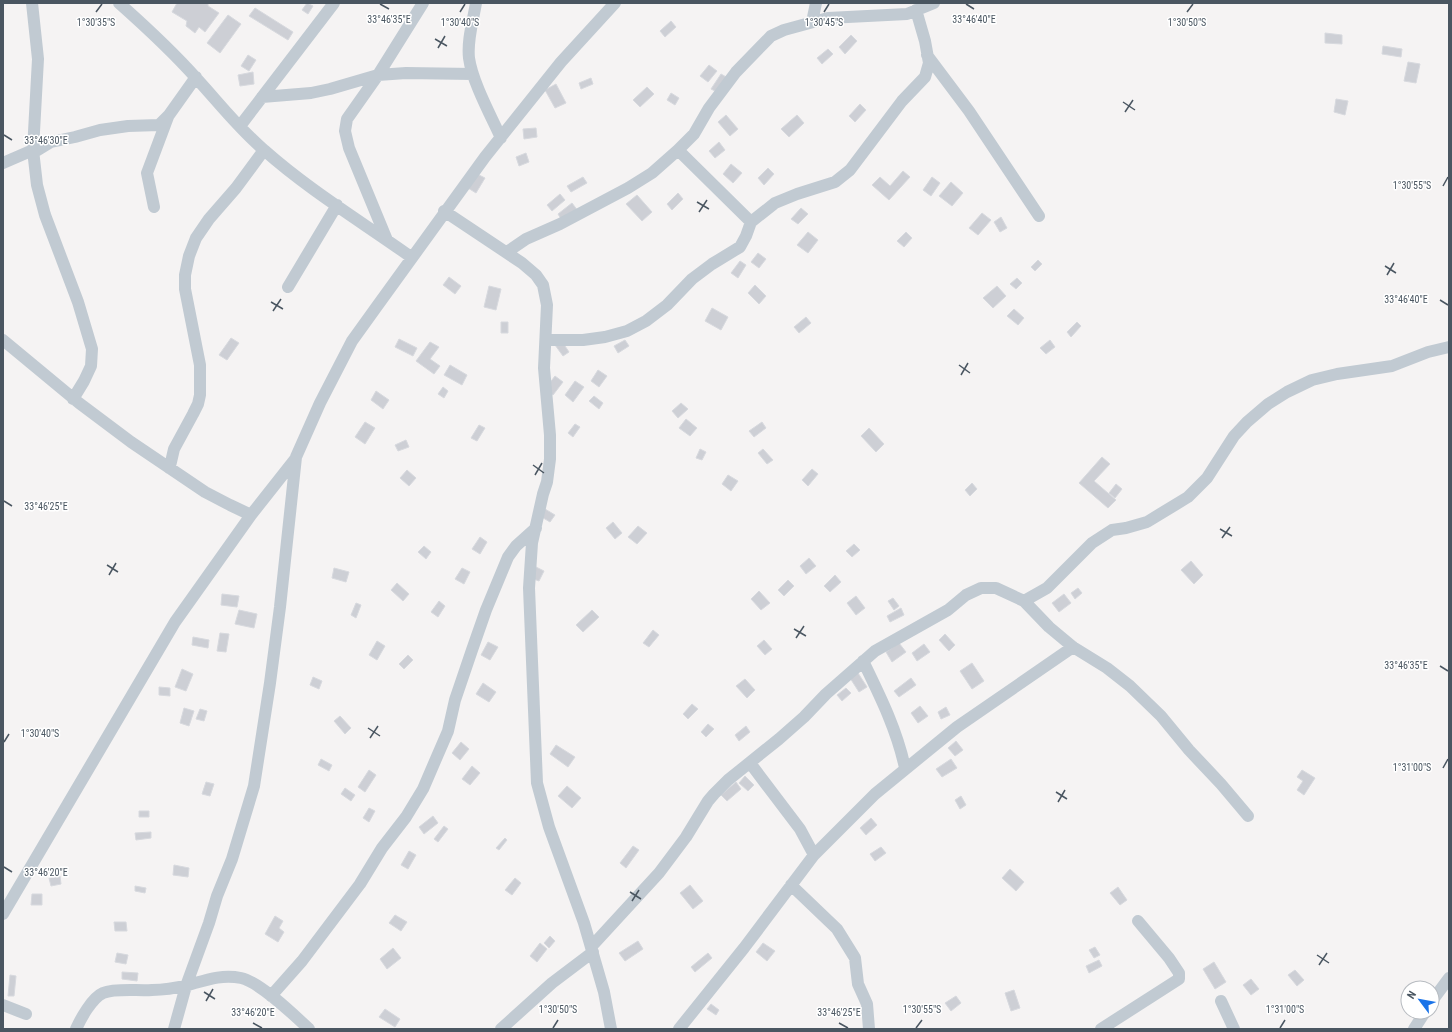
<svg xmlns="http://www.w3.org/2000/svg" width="1452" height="1032" font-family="'Roboto Condensed',sans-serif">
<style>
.building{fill:#cdcfd5;stroke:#d7d9de}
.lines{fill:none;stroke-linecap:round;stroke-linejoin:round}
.minor{stroke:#c1cad2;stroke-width:12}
.ticks{fill:none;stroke:#4a5661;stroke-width:1.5}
.ticks-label{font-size:10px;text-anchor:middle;fill:#4a5661;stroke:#fff;stroke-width:3;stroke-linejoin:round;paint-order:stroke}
</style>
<rect width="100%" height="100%" fill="#f5f3f3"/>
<path class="building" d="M177 3H208V6L219 13 205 32 199 27 195 33 186 26 187 21 172 12Z
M307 3 313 6 308 14 302 10Z
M255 8 293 32 288 40 249 16Z
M228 15 241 24 220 53 207 43Z
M671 21 676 27 665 37 660 31Z
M1325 33 1342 35V44L1325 43Z
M851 35 857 41 845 54 839 47Z
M1383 46 1402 49 1401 57 1382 54Z
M828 49 833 54 822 64 817 58Z
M248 55 256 60 249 71 241 66Z
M1408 62 1420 64 1416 83 1404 81Z
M709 65 717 71 708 82 700 76Z
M253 72 254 84 240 86 238 75Z
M721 74 728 78 719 93 711 89Z
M591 78 593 84 581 89 579 83Z
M556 84 566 103 555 108 545 90Z
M647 87 654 94 640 107 633 100Z
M671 93 679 98 675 105 667 100Z
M1336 99 1348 101 1345 115 1334 112Z
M860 104 866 110 855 122 849 116Z
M726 115 738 129 730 136 718 122Z
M797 115 804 123 789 137 781 129Z
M536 128 537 137 524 139 523 129Z
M719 142 725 150 715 158 709 151Z
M526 153 529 162 519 166 516 157Z
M731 164 742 173 733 183 723 174Z
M768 168 774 174 764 185 758 178Z
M903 171 910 177 889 200 872 185 880 177 890 186Z
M477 174 485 178 476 193 468 188Z
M583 177 587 183 571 192 567 186Z
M932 177 940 183 931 196 923 190Z
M951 182 963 193 952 206 939 196Z
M678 193 683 199 672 210 667 204Z
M560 194 565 200 552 211 547 205Z
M637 195 652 212 642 221 626 204Z
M572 203 578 211 563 222 558 214Z
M801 208 808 214 798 224 791 219Z
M982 213 991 220 978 235 969 228Z
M1001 217 1007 228 1000 232 994 222Z
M808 232 818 240 808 253 797 245Z
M906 232 912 238 904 247 897 241Z
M758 253 766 259 759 268 751 262Z
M1038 260 1042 264 1035 271 1031 267Z
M740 261 746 265 738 278 731 273Z
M449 277 461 286 455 294 443 285Z
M1017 278 1022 283 1016 289 1010 284Z
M755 285 766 296 759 304 748 293Z
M489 286 501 289 496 310 484 307Z
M997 286 1006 296 993 308 983 298Z
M712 308 728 317 721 330 705 321Z
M1014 309 1024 318 1018 325 1007 316Z
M806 317 811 323 799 333 794 327Z
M501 322H508V333H501Z
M1077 322 1081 326 1071 337 1067 332Z
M231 338 239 343 227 360 219 355Z
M399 339 417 348 413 356 395 347Z
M561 340 569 352 563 356 555 345Z
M625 340 629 346 618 353 614 346Z
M1050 340 1055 347 1046 354 1040 348Z
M430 342 439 347 430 359 440 366 434 374 416 361Z
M450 365 467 375 462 385 444 375Z
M598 370 607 376 599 387 591 381Z
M555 376 563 382 553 395 545 389Z
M575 381 584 387 573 402 565 395Z
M443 387 448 391 444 398 438 394Z
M376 391 389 400 383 409 371 400Z
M594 396 603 403 599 409 589 401Z
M681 403 688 409 678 418 672 411Z
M686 419 697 428 690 436 679 428Z
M365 422 375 428 365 444 355 437Z
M762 422 766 428 754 437 749 431Z
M575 424 580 427 573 437 568 433Z
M479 425 485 428 477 441 471 438Z
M869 428 884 444 876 452 861 436Z
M406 440 409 447 398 451 395 445Z
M700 449 706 452 702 460 696 458Z
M763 449 773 460 767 464 758 453Z
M1102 457 1110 464 1094 481 1116 500 1108 508 1079 483Z
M812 469 818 474 808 486 802 480Z
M407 470 416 478 409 486 400 478Z
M728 475 738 481 731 491 722 484Z
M972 483 977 489 970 496 965 490Z
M1116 484 1122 489 1115 498 1109 493Z
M545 509 555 515 550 522 540 516Z
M613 522 622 533 615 539 606 528Z
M638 526 647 533 637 544 628 537Z
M480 537 487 542 480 554 472 549Z
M854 544 860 550 852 557 846 551Z
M424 546 431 552 426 559 418 552Z
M809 558 816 566 806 574 800 566Z
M1191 561 1203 575 1194 584 1181 570Z
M536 567 544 571 539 581 531 578Z
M334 568 349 572 346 582 332 578Z
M462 568 470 572 464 584 455 579Z
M835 575 841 582 830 592 824 586Z
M788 580 794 586 784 596 778 590Z
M397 583 409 594 403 601 391 590Z
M1078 588 1082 593 1075 599 1071 593Z
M759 591 770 603 761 610 751 599Z
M222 594 239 596 237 607 221 605Z
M1064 594 1071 603 1059 612 1052 603Z
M856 596 865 608 856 615 847 603Z
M893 598 899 606 894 610 888 601Z
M439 601 445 606 438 617 431 612Z
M356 603 361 605 356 618 351 615Z
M901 608 904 615 890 622 887 616Z
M239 610 257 614 254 628 235 624Z
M592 610 599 617 583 632 576 625Z
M653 630 659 635 649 647 643 643Z
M220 633 229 634 226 652 217 651Z
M945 634 955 645 949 651 939 640Z
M193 637 209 640 208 648 192 645Z
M764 640 772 649 765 655 757 646Z
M377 641 385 646 377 660 369 655Z
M488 642 498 647 490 660 481 655Z
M899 643 906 652 892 662 886 652Z
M924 644 930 652 917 661 912 653Z
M408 655 413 660 404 669 399 664Z
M972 663 984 681 972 689 960 671Z
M182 669 193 674 186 691 175 687Z
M858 673 867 687 859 692 850 678Z
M313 677 322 681 319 689 310 685Z
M911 678 916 685 899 697 894 691Z
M745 679 755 690 747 698 736 686Z
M483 683 496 692 489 702 476 694Z
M159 687 170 688V696L159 695Z
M846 688 851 693 842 701 837 695Z
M692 704 698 709 688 719 683 714Z
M920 706 928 716 918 723 911 713Z
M946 707 950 715 941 719 938 712Z
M184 708 194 711 189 726 180 723Z
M200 709 207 711 204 721 196 719Z
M340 716 351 728 345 734 334 721Z
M708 724 714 729 706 737 701 732Z
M746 726 750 732 739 741 735 735Z
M956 741 963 750 955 756 948 748Z
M461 742 469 749 460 760 452 753Z
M556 745 575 757 568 767 550 754Z
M321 759 332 765 329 771 318 765Z
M951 759 957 768 942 777 936 769Z
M472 766 480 773 470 785 462 779Z
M369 770 376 775 365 792 358 787Z
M1302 770 1315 778 1304 795 1297 790 1303 781 1297 777Z
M745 776 754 785 748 791 739 783Z
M206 782 214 784 210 796 202 794Z
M736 782 741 789 727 801 721 795Z
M567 786 581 798 572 808 558 796Z
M345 788 355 795 351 801 341 794Z
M961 796 966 805 960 809 955 800Z
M369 808 375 811 369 822 363 818Z
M139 811H149V817H139Z
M433 816 438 823 424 834 419 827Z
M871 818 877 825 866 835 860 828Z
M444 826 448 829 438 842 434 839Z
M151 832V838L136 840 135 833Z
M505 838 507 840 499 850 496 848Z
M633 846 639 850 626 868 620 863Z
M881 847 886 853 875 861 870 854Z
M409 851 416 855 408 869 401 865Z
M174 865 189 868 188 877 173 875Z
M1010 869 1024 882 1016 891 1002 878Z
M60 876 61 884 51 886 49 878Z
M515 878 521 883 512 895 505 890Z
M690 885 703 901 693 909 680 893Z
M135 886 146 888 145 893 135 891Z
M1118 887 1127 900 1120 905 1110 893Z
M32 894H42V905H31Z
M395 915 407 922 401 931 389 923Z
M275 916 283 921 279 928 284 932 278 942 265 934Z
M114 922H126L127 931H115Z
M550 936 555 941 549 948 544 943Z
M638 941 643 949 625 961 619 953Z
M540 943 547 949 537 962 530 956Z
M763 943 775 951 767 961 756 952Z
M1095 947 1100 955 1094 958 1089 950Z
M393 948 401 958 387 969 380 959Z
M117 953 128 955 126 964 115 962Z
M708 953 712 958 695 972 691 967Z
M1099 960 1102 966 1089 973 1086 966Z
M1214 962 1226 982 1215 989 1203 969Z
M1295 970 1304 980 1297 986 1288 975Z
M122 972 138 973 137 981 122 979Z
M10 975 16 976 14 996H8Z
M1251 979 1259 989 1251 995 1243 985Z
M1014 990 1020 1008 1011 1011 1005 993Z
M956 996 961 1003 951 1011 945 1003Z
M711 1004 719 1010 716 1015 707 1009Z
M385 1009 400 1019 395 1027 379 1017Z"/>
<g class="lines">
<path class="minor" d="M32 3 38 59 33 150 37 185 45 215 78 302 92 349 91 366 84 381 73 399
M119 3C146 27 173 52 197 79 219 103 239 129 264 150 309 190 362 222 411 257
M476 3C473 21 467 40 469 58 472 81 491 116 501 138
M812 22 816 3
M927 55 969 111 1039 216
M262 97 311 93 330 89 378 75 406 73 473 74
M240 126 334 3
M678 150 751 222
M33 153 51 142 75 137 100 130 128 126 159 125 169 115 196 77
M3 163 33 150
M154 207 147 173 168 117
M444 211 522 263 536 275 543 285 547 305 544 368 550 435V459L547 482 543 494 532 543 529 588 537 783 549 827 584 923 604 992 611 1029
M387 240 349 148 345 131 347 119 378 75 423 3
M507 252 526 239 560 224 628 188 652 173 678 150 694 134 709 108 736 72 771 36 784 30 828 18 907 14 934 3
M288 287 337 205
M3 340 79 403 131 442 205 492 230 505 251 515
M546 340H583L605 337 627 331 646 321 667 305 692 279 712 264 740 247 746 236 751 222 775 203 797 194 835 182 850 170 902 101 925 77 929 63 925 41 916 10
M169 468 171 462 174 449 193 414 198 404 200 395V365L185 289V275L189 256 196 238 209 219 236 188 264 150
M1024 601 1047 588 1092 543 1112 530 1126 528 1147 522 1188 497 1207 478 1234 436 1247 422 1268 404 1287 392 1312 380 1337 374 1392 366 1428 352 1449 347
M863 661C880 696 897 730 905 768
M750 763 800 829 814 855
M791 885 837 929 855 958 858 984 867 1004 869 1029
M3 914 175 622 251 515 296 458
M591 947 659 873 686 837 708 801 714 794 728 780 779 739 804 717 826 694 875 651 948 610 966 595 981 588H996L1024 601 1049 627 1073 647 1107 668 1130 686 1161 716 1189 750 1221 784 1248 816
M271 996 302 961 360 884 382 848 406 817 423 789 448 731 455 700 472 650 486 610 508 557 516 546 536 528
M1221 1001 1234 1029
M1432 1001 1449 978
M3 1005 26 1014
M76 1029C81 1018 92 998 103 993 115 988 138 991 152 990 163 990 176 988 188 985 206 980 222 974 241 978 260 982 294 1015 309 1029
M174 1029 186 986 209 923 217 896 232 859 254 786 270 683 280 607 296 457 320 403 352 341 375 309 485 157 561 62 615 3
M501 1029 552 983 593 952
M679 1029 744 948 814 855 875 794 957 727 1073 647
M1101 1029 1179 979V973L1169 958 1138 921
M1414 1029 1425 1012"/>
</g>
<path class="ticks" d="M380 4 389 9M966 4 974 9M96 12 102 4M460 12 465 4M824 12 829 4M1187 12 1193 4M435 39 447 46M438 48 445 36M1123 102 1135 110M1125 112 1133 100M4 135 12 140M1443 186 1448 177M697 202 709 209M699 212 707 200M1385 266 1396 273M1387 275 1394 263M1440 300 1448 305M271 302 283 309M273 311 281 299M959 365 970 373M961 375 968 363M533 465 544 473M535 475 542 463M4 501 12 506M1220 529 1232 536M1222 538 1230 527M107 565 118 572M109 575 116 563M794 629 806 636M796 638 804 626M1440 666 1448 671M368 728 380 736M370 738 378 726M4 742 9 734M1443 768 1448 759M1056 792 1067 799M1058 802 1065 790M4 867 12 872M630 892 641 899M632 901 639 890M1317 955 1329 963M1319 965 1327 953M204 992 215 999M206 1001 213 989M253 1023 262 1028M839 1023 848 1028M553 1028 558 1020M916 1028 922 1020M1280 1028 1285 1020"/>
<g class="ticks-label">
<text x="389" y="23">33°46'35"E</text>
<text x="974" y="23">33°46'40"E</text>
<text x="96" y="26">1°30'35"S</text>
<text x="460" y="26">1°30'40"S</text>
<text x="824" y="26">1°30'45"S</text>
<text x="1187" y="26">1°30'50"S</text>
<text x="46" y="144">33°46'30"E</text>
<text x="1412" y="189">1°30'55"S</text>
<text x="1406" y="303">33°46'40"E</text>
<text x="46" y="510">33°46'25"E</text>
<text x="1406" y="669">33°46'35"E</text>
<text x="40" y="737">1°30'40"S</text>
<text x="1412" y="771">1°31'00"S</text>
<text x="46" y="876">33°46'20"E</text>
<text x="558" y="1013">1°30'50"S</text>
<text x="922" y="1013">1°30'55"S</text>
<text x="1285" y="1013">1°31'00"S</text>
<text x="253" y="1016">33°46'20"E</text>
<text x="839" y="1016">33°46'25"E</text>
</g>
<rect width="1452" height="1032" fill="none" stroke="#4a5661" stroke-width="8"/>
<g transform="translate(1420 1000) rotate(302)"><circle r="19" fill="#ffffff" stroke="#b7bbc0"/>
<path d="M0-3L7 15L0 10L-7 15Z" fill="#1a73e8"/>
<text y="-6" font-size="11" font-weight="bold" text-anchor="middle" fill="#4a5661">N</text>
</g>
</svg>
